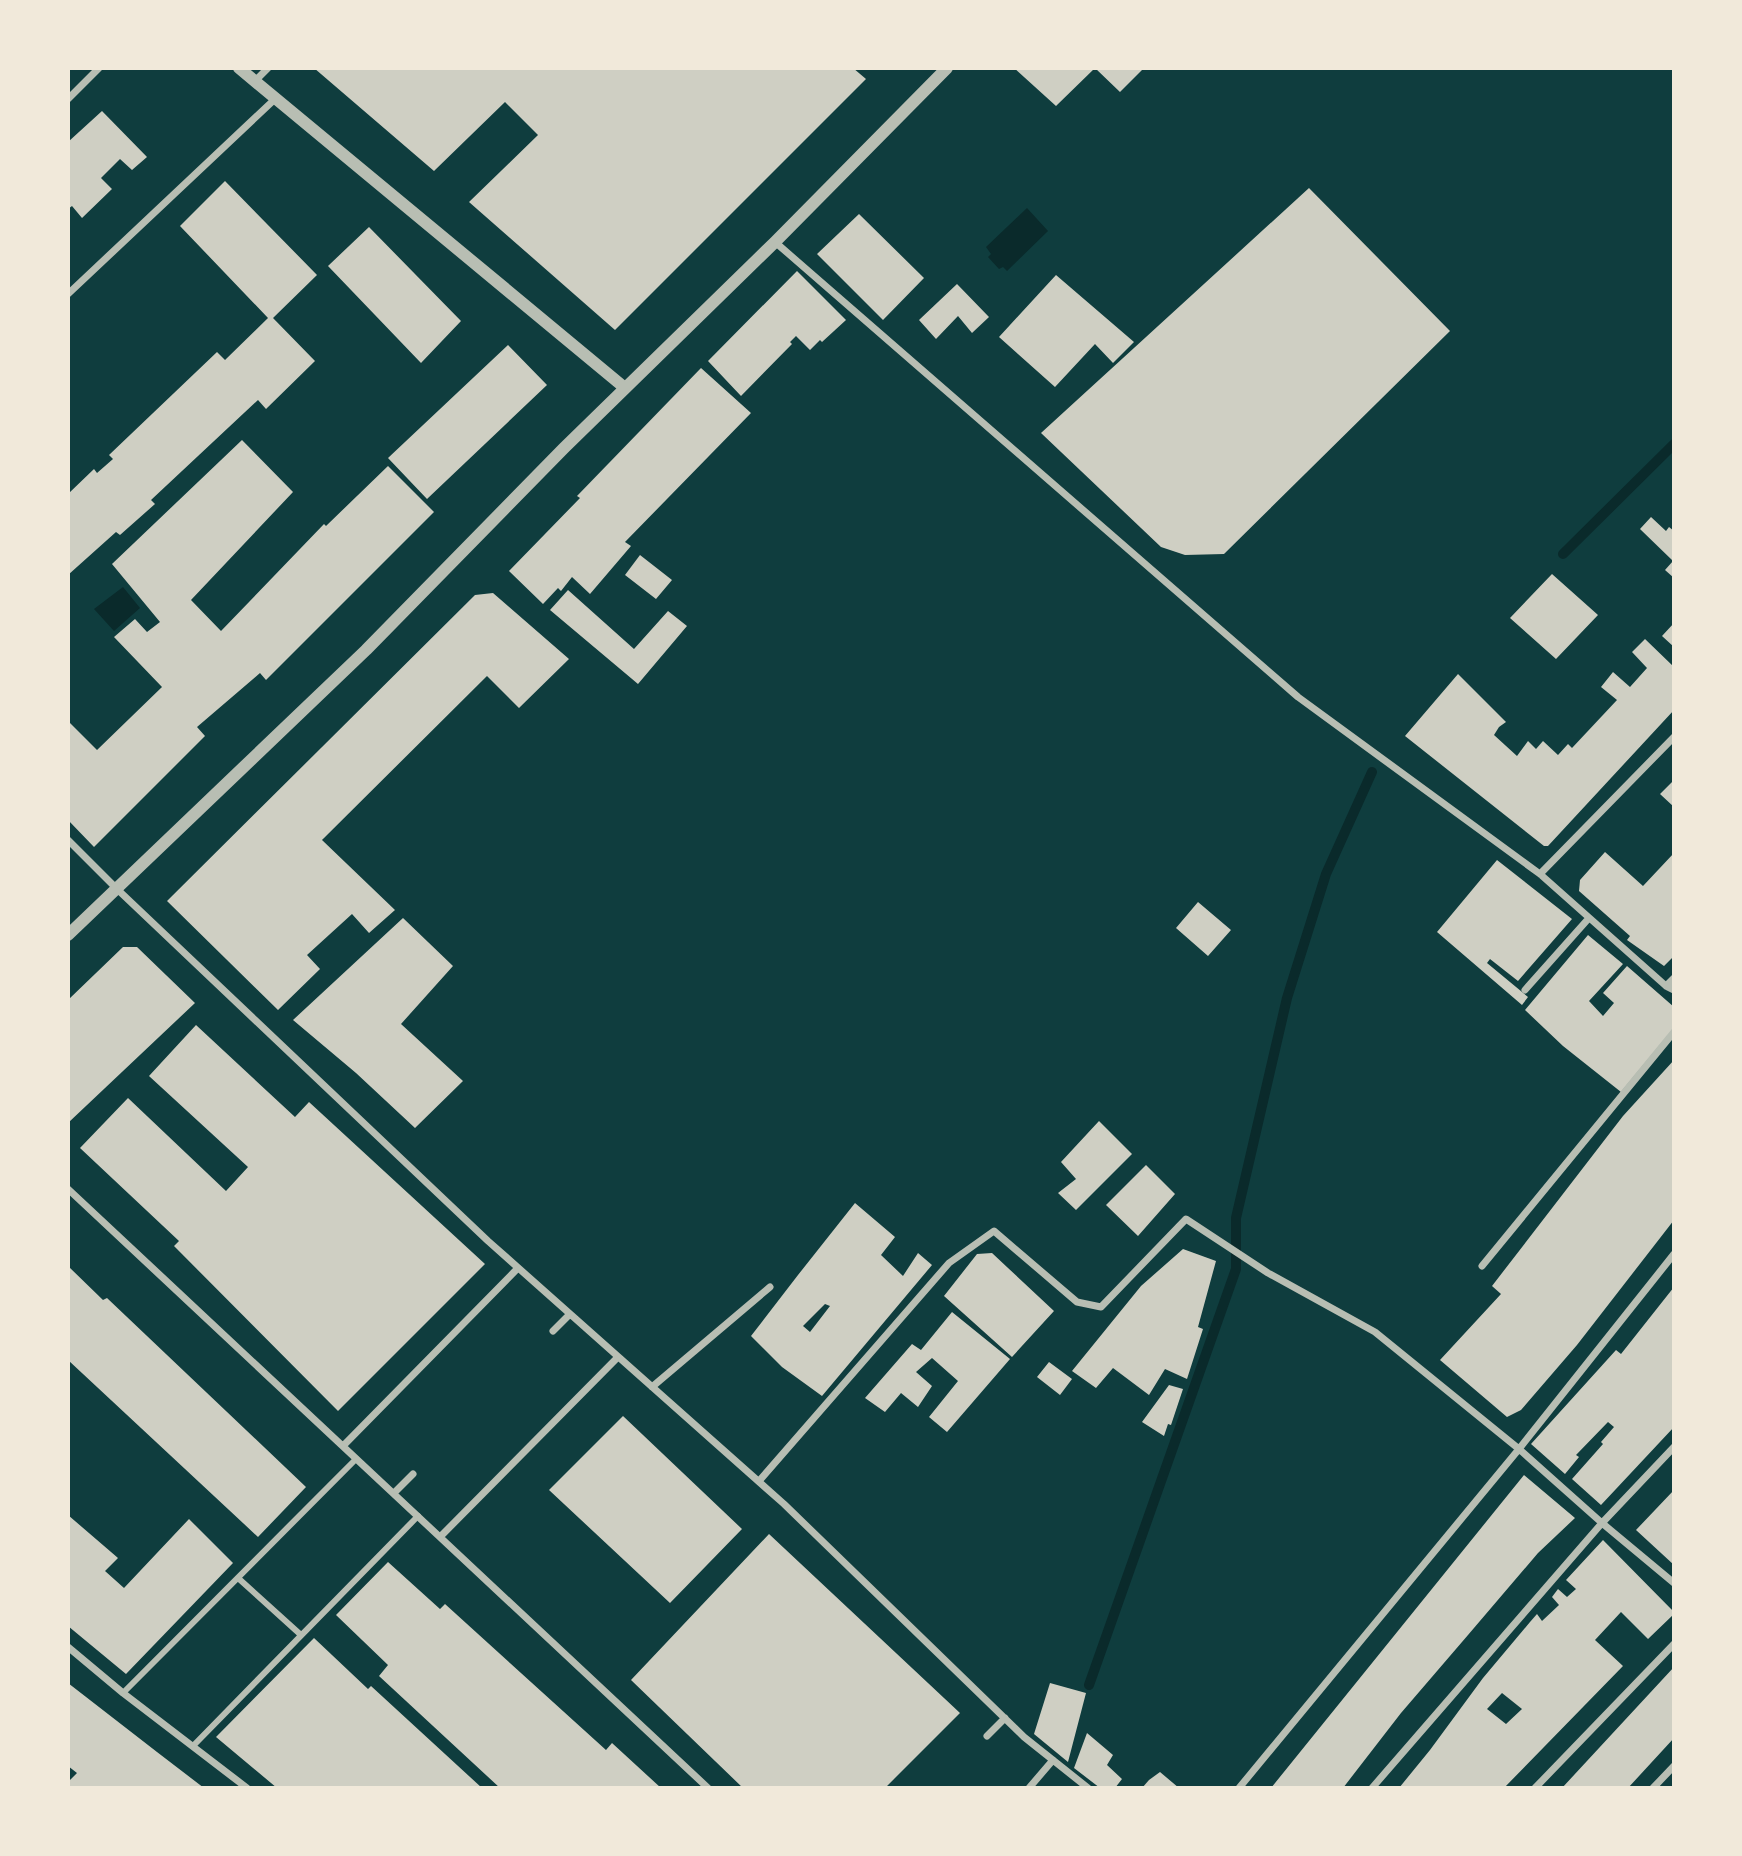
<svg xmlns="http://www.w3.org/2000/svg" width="1742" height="1856" font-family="Jost,sans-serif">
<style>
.water{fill:#0a2a2b}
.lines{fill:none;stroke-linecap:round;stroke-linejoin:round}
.stream{stroke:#0a2a2b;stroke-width:10}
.building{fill:#cfcfc3;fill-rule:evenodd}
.pedestrian{stroke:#b8beb3;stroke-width:6}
.minor{stroke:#b8beb3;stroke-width:7}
.tertiary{stroke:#b8beb3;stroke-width:12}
</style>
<rect width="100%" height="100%" fill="#0f3d3e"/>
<path class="water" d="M1027 208 1048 231 1007 271 1003 267 999 269 988 257 991 254 986 247Z
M123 587 140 608 114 631 94 609Z"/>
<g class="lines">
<path class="stream" d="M1563 554 1674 444
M1089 1685 1236 1269V1218L1287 998 1326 874 1372 772"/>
</g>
<path class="building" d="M314 68H853L866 79 615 330 469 202 538 135 505 102 434 171Z
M1014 68H1144L1120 92 1095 68 1056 106Z
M102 111 147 157 132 170 120 159 101 178 112 189 82 218 72 206 68 209V142Z
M225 181 317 275 273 318 315 361 266 409 258 400 151 500 155 504 120 535 116 532 68 575V494L94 469 97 473 113 459 109 455 217 352 225 360 268 318 180 226Z
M1309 188 1450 331 1224 554 1185 555 1161 547 1041 433Z
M859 214 924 278 883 320 817 254Z
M369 227 461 321 421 363 328 266Z
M797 271 846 320 822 342 820 340 810 350 796 336 790 342 792 344 741 396 708 361Z
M1056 275 1134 342 1113 363 1095 344 1055 387 999 337Z
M957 284 989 317 972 333 958 316 936 339 919 320Z
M508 345 547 385 427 499 388 458Z
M701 368 751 413 625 542 631 546 590 594 572 577 561 591 558 588 543 604 509 571 580 498 577 496Z
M242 440 293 492 191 600 221 631 324 524 326 526 388 466 434 512 266 680 260 673 197 727 205 736 94 847 68 820V721L97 750 162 687 114 637 135 619 147 632 160 622 112 564Z
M1651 517 1666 531 1669 527 1674 531V578L1665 570 1673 561 1640 529Z
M640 555 672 580 656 599 625 575Z
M1552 574 1598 615 1556 659 1510 618Z
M568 590 634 649 668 611 687 626 638 684 550 610Z
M493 593 569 659 519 708 487 676 322 840 395 910 369 933 352 914 307 955 320 969 278 1010 167 901 475 595Z
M1674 623V647L1662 636Z
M1645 639 1674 667V710L1548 846H1544L1405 736 1458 674 1506 722 1499 727 1494 735 1517 756 1528 741 1536 749 1543 741 1558 755 1568 744 1572 748 1617 700 1601 687 1613 672 1630 687 1647 668 1632 652Z
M1674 780V807L1660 794Z
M1605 852 1643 886 1674 853V956L1664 966 1627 940 1630 936 1579 891 1580 880Z
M1497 860 1572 919 1518 981 1490 959 1487 963 1528 997 1522 1005 1437 932Z
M1198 902 1231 930 1208 956 1176 928Z
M403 918 453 966 401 1024 463 1081 415 1128 356 1073 293 1020Z
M1588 935 1623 964 1589 1001 1603 1016 1614 1003 1603 993 1627 966 1674 1007V1028L1621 1092 1563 1046 1525 1010Z
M123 947H137L195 1003 68 1123V1000Z
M196 1025 295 1117 309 1102 485 1264 338 1411 174 1246 179 1241 80 1148 128 1098 226 1191 248 1167 149 1076Z
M1674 1060V1220L1577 1345 1521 1410 1507 1417 1440 1360 1501 1294 1492 1286 1623 1116Z
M1099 1121 1132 1154 1076 1210 1058 1193 1076 1179 1061 1162Z
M1146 1165 1175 1194 1138 1236 1106 1205Z
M855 1203 895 1237 881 1255 903 1276 918 1253 932 1265 822 1396 782 1367 751 1336 798 1275ZM825 1304 830 1306 810 1332 803 1326Z
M1183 1249 1216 1261 1198 1327 1203 1329 1187 1379 1165 1369 1149 1395 1113 1368 1096 1388 1072 1371 1141 1286Z
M992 1253 1054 1311 1012 1357 944 1296 977 1254Z
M68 1266 103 1300 107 1298 306 1487 258 1537 68 1360Z
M1674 1287V1427L1601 1505 1572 1479 1603 1444 1601 1442 1614 1427 1608 1422 1576 1455 1579 1457 1565 1474 1531 1444 1616 1350 1621 1354Z
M952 1312 1010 1359 947 1432 929 1417 958 1381 932 1358 916 1372 932 1386 918 1407 901 1393 885 1412 865 1398 912 1344 921 1350Z
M1049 1362 1072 1379 1060 1395 1037 1377Z
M1169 1385 1183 1389 1171 1425 1168 1424 1164 1436 1142 1422Z
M623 1416 742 1529 670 1603 549 1490Z
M1524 1475 1575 1518 1538 1553 1468 1635 1401 1713 1343 1788H1271Z
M1674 1490V1565L1636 1530Z
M68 1515 118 1558 105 1571 124 1588 189 1519 233 1563 126 1674 68 1626Z
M769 1534 960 1713 885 1788H743L631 1680Z
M1603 1540 1674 1612V1614L1648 1639 1621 1612 1595 1640 1623 1666 1504 1788H1399L1430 1750 1483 1678 1530 1622 1537 1614 1542 1621 1559 1605 1552 1597 1558 1589 1567 1597 1576 1589 1566 1580ZM1502 1693 1522 1709 1506 1724 1487 1709Z
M388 1562 440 1609 445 1604 606 1750 612 1743 661 1788H500L379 1676 388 1665 336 1615Z
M314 1638 368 1689 371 1686 482 1788H277L216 1737Z
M1674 1667V1738L1628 1788H1562Z
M68 1683 157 1752 204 1788H68V1782L77 1773 68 1766Z
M1050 1683 1086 1693 1068 1762 1034 1734Z
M1087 1733 1113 1755 1107 1765 1122 1779 1115 1788H1100L1074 1768Z
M1160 1772 1179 1788H1142L1149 1780Z"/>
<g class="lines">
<path class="pedestrian" d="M238 1578 301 1635
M123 1693 356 1459
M193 1746 418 1516"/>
<path class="minor" d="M255 81 268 68
M68 99 99 68
M775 242 1298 697 1540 874 1666 986 1674 990
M68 294 275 99
M68 840 117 889 488 1241 784 1504 1024 1737 1088 1788
M1540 874 1674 737
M1666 986 1674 978
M1525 990 1589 918
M68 1189 708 1788
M1482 1266 1674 1032
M553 1331 570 1314
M652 1387 770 1287
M343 1446 518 1268
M759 1481 949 1263 994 1231 1077 1302 1101 1307 1186 1219 1268 1273 1375 1332 1519 1449 1602 1523 1674 1583
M394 1493 413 1474
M440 1537 618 1357
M68 1647 123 1693 247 1788
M987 1736 1005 1718
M1029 1788 1053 1760
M1239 1788 1519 1449 1674 1254
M1372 1788 1602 1523 1674 1447
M1535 1788 1674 1644
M1653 1788 1674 1766"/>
<path class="tertiary" d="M239 68 625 388
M68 935 366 650 564 448 775 242 947 68"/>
</g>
<rect width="1742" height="1856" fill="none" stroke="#f1e9da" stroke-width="140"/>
</svg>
